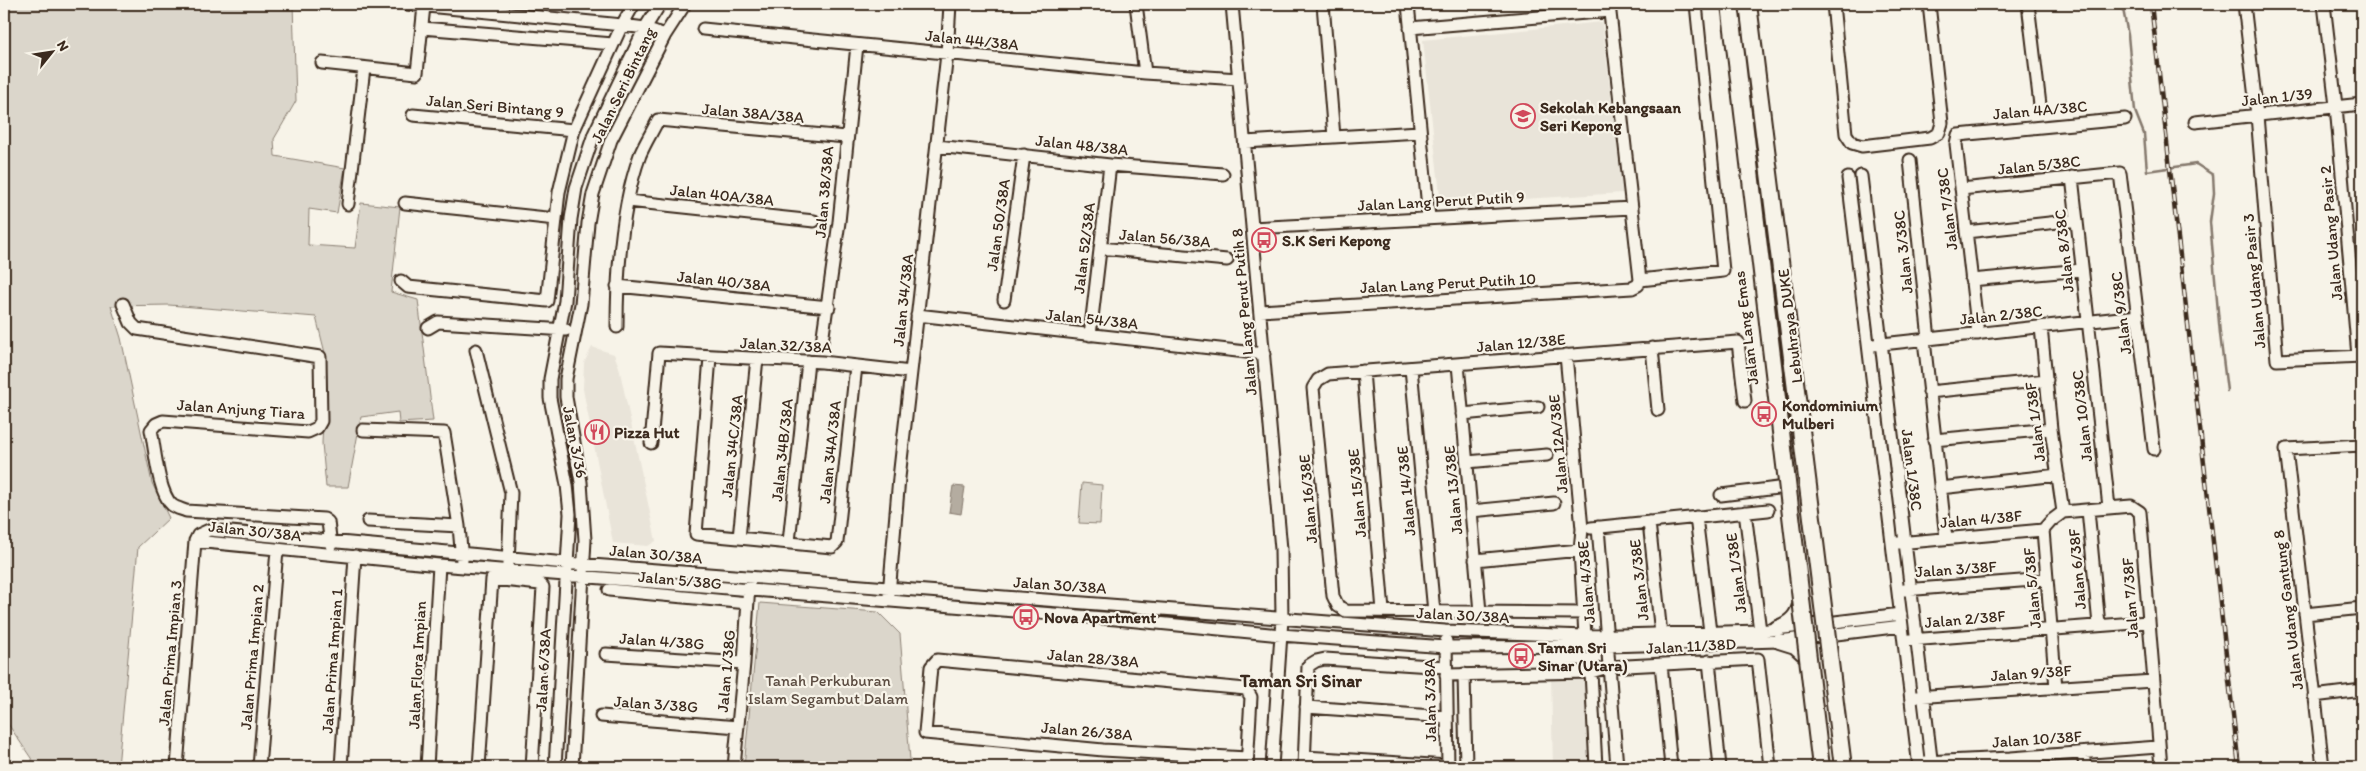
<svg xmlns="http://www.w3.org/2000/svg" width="2366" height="771" font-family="Itim,sans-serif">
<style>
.built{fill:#e9e4d9}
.green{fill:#dbd6cb;stroke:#8b8074}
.water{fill:#b4aca0;stroke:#84786c}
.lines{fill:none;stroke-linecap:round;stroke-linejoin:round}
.stream{stroke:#84786c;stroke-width:2.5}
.minor-casing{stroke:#3b2a1e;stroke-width:15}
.major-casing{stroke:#3b2a1e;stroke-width:18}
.minor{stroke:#f7f3e8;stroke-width:11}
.major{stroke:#f7f3e8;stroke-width:14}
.rail-casing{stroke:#3b2a1e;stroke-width:4.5}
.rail{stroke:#f7f3e8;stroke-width:2.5;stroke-dasharray:8;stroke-linecap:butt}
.highway-bridge-casing{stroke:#3b2a1e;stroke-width:20;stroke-linecap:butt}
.highway-bridge{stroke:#f7f3e8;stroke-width:16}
.labels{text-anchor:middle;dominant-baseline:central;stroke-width:4.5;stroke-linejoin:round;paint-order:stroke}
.street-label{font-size:16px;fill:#3b2a1e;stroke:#f7f3e8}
.poi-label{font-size:16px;font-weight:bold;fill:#3b2a1e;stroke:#f7f3e8;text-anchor:start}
.park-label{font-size:16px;fill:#5b4c41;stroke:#f7f3e8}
.neighbourhood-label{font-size:18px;font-weight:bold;fill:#3b2a1e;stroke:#f7f3e8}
</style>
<rect width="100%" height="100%" fill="#f7f3e8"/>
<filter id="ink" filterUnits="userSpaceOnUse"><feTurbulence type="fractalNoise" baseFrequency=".02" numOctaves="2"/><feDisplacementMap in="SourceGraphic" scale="10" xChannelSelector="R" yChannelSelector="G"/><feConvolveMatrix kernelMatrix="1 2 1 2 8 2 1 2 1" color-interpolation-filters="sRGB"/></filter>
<g filter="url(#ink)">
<path class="built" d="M1602 22 1623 193 1441 204 1423 40Z
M592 347 614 354 619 367 656 541 648 546 613 543 583 389 584 363Z
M1588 675 1593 767H1553L1551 676Z"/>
<path class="green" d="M4 4H293L296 101 274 139 275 156 345 168 337 213 309 209 308 245 355 248 361 203 400 207 391 292 418 300 433 421 399 423 398 412 361 417 348 487H326L322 443 326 357 316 317 169 305 111 306 121 338 152 483 169 518 138 547 118 767H37L4 718Z
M1082 483 1102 485 1100 524 1079 523Z
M760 603 878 612 900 634 910 760 891 767H744Z"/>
<path class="water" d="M953 486 965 487 961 514 949 512Z"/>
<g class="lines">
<path class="stream" d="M2122 4 2128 35 2135 111 2144 134 2147 171 2196 164 2213 175 2214 193 2210 222 2220 334 2227 391"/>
<defs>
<path id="minor" d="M407 4 622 25 645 28 665 35
M1136 4 1145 73
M1232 4 1281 549 1282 619 1272 767
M1323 4 1334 137
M1408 4 1429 218
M1833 4 1846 134 1852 143 1862 146 1930 138 1939 133 1942 123 1929 4
M2028 4 2040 105
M2244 4 2257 115 2277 360 2362 356
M2324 4 2336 106 2358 356
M422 28 613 44
M1410 28 1610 11
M703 29 1145 73 1239 79
M322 63 417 73 424 6
M413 115 574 130
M2195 122 2362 104
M1245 142 1420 132
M937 146 1110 165 1223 174
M1910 160 1929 339
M1861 176 1932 767
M2072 177 2109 507
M1848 178 1919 767
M1961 189 2120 173 2154 449
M628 201 814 221
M405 203 556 219
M348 204 364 68
M1252 228 1632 208
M1966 232 2077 220
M1100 248 1227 260
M1640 280 1723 271 1696 4
M1971 280 2082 270
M401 281 408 287 547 301 559 192 574 130 622 25 634 4
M617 286 829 307
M1004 300 1024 155
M123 304 131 323 137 329 320 357 321 421 317 428 308 432 163 421 156 424 151 430C155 449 158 492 172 505 176 508 181 509 186 511L324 519 328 522 331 545
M1260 311 1632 288 1638 285 1640 280 1609 4
M917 315 1264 354
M617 327C617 272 621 207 640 155 645 143 652 132 658 120L846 137
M2041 327 2051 429 2063 512
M428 328 438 322 566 330
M1978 334 1956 144 1958 135 2125 119
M1090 335 1110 165
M1924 340 1946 538
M822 342 839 222 857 45
M1873 345 2138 316
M1652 348 1658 410
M476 350 511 493 508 564
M1566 355 1582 529 1580 550 1585 636
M710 357 696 534 832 547 837 542 856 366
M1458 364 1480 612
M1411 368 1434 612
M1363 371 1383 611
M1929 392 2047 380
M1462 414 1538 407
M363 430 444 433 459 526 462 561
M1934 440 2051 429
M651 443 659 353 822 362 911 372
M1467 462 1547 455
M1940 488 2058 475
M1721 495 1786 487
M2088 510 2099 625
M1471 511 1554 503
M1745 512 1760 631
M1696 517 1710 632
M368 521 459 526
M1649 522 1661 634
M1598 527 1617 767
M1591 528 1768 510
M739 538 757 358
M195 541 439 565 1116 619 1281 635 1446 647 1607 646 1779 641 1902 626
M789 542 808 361
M1898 543 2043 530
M1475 560 1580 550
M609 590 748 603
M1904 590 2047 579
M889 594 899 478 947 54 950 4
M1584 613 1346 611 1338 606 1333 596 1313 388 1318 380 1328 374 1738 342 1745 401
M2305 614 2362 608
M1910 640 2148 622
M1446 641 1448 767
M606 654 744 663
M1709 661 1720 767
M1661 664 1671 767
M1591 672 1596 767
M1464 674 1466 767
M1446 675 1591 672 1608 667 1758 659 1770 767
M2056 688 2043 530 2051 521 2063 512 2131 506 2140 512 2161 767
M2314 696 2362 690
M1915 697 2153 681
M1306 707 1447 717
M601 716 738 727
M2083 753 2085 767
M1305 757 1448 766
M1923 762 2011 758 2158 747
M177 767 195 541 198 535 209 530 566 563 1445 631 1585 636 1760 631 1901 614
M259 767 277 550
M341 767 355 556
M427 767 439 565
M479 767 492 579 540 584 543 587 532 767
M555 767 570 514 567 485 550 398V379L565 301 571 219 576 188 594 134 645 28 660 4
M572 767 585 540 581 482 566 397V379L581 304 588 223 593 194 611 140 665 35 685 4
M734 767 744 663 749 584
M1247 767 1251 697 1246 689 937 660 931 667 925 733 1103 750 1247 758
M1304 767 1308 666 1316 661 1325 659 1446 667
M2323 767 2286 449 2362 445"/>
<path id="major" d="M1777 628C1791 623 1798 616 1801 601
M1779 641 1795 646 1807 657"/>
</defs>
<use href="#minor" class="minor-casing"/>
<use href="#major" class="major-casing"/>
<use href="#minor" class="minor"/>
<use href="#major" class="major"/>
<defs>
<path id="rail" d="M2151 4 2239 767"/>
</defs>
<use href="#rail" class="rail-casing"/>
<use href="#rail" class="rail"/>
<defs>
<path id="highway-bridge" d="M1730 4 1821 767
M1748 4 1843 767"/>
</defs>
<use href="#highway-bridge" class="highway-bridge-casing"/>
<use href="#highway-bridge" class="highway-bridge"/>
</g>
</g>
<defs>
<symbol id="school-ring" viewBox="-11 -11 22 22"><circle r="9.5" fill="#f7f3e8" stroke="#d1495b" stroke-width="1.5"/><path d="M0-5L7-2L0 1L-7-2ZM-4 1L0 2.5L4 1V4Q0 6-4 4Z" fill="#d1495b"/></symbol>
<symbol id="bus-ring" viewBox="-11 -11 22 22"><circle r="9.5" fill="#f7f3e8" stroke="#d1495b" stroke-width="1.5"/><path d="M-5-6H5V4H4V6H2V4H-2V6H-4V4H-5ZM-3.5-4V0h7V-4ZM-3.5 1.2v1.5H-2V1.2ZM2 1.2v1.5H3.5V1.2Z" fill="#d1495b"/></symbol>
<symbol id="restaurant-ring" viewBox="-11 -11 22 22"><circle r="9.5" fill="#f7f3e8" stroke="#d1495b" stroke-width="1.5"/><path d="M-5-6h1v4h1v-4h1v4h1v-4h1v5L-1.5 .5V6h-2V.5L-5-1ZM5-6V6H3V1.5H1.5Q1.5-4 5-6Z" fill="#d1495b"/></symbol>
</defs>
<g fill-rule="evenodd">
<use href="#school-ring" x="1509" y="102" width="28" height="28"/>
<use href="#bus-ring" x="1250" y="226" width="28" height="28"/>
<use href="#bus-ring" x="1750" y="400" width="28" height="28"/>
<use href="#restaurant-ring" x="583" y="418" width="28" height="28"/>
<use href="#bus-ring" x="1012" y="603" width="28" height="28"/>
<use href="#bus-ring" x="1507" y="642" width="28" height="28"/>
</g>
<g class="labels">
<g class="street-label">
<text transform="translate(972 40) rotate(6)">Jalan 44/38A</text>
<text transform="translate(623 85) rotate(-64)">Jalan Seri Bintang</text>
<text transform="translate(2277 97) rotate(-6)">Jalan 1/39</text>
<text transform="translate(495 106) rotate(5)">Jalan Seri Bintang 9</text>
<text transform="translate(2040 110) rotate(-5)">Jalan 4A/38C</text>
<text transform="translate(753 113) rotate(5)">Jalan 38A/38A</text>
<text transform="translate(1082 145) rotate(6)">Jalan 48/38A</text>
<text transform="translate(2039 165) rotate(-6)">Jalan 5/38C</text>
<text transform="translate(824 192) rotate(-85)">Jalan 38/38A</text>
<text transform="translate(722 195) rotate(6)">Jalan 40A/38A</text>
<text transform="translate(1441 201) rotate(-3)">Jalan Lang Perut Putih 9</text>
<text transform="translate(1947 209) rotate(-97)">Jalan 7/38C</text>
<text transform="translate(998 225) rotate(-82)">Jalan 50/38A</text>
<text transform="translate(2331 233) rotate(-95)">Jalan Udang Pasir 2</text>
<text transform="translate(1165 238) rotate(5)">Jalan 56/38A</text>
<text transform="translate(1084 248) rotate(-83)">Jalan 52/38A</text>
<text transform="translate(2064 251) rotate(-96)">Jalan 8/38C</text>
<text transform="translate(1903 252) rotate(-96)">Jalan 3/38C</text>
<text transform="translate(724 281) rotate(6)">Jalan 40/38A</text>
<text transform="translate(2254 281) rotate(-95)">Jalan Udang Pasir 3</text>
<text transform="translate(1448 283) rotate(-3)">Jalan Lang Perut Putih 10</text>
<text transform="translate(903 300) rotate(-84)">Jalan 34/38A</text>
<text transform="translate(1244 312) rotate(-95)">Jalan Lang Perut Putih 8</text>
<text transform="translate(2121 313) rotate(-97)">Jalan 9/38C</text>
<text transform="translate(2001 315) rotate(-6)">Jalan 2/38C</text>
<text transform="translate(1092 319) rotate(6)">Jalan 54/38A</text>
<text transform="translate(1790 326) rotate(-97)">Lebuhraya DUKE</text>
<text transform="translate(1746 328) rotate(-97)">Jalan Lang Emas</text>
<text transform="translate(1521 343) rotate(-5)">Jalan 12/38E</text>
<text transform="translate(786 345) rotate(3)">Jalan 32/38A</text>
<text transform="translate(241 409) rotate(4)">Jalan Anjung Tiara</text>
<text transform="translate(2082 416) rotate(-96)">Jalan 10/38C</text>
<text transform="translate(2035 422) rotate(-97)">Jalan 1/38F</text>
<text transform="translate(575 442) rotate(79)">Jalan 3/36</text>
<text transform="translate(1558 444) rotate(-95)">Jalan 12A/38E</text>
<text transform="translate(732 446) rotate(-84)">Jalan 34C/38A</text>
<text transform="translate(782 450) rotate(-84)">Jalan 34B/38A</text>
<text transform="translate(830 452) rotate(-84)">Jalan 34A/38A</text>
<text transform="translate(1912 470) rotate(83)">Jalan 1/38C</text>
<text transform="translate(1453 490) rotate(-95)">Jalan 13/38E</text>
<text transform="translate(1406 491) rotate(-95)">Jalan 14/38E</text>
<text transform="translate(1357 493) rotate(-95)">Jalan 15/38E</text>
<text transform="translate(1308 499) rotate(-95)">Jalan 16/38E</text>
<text transform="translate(1981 519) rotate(-5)">Jalan 4/38F</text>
<text transform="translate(255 531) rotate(6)">Jalan 30/38A</text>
<text transform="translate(656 554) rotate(5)">Jalan 30/38A</text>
<text transform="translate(1956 569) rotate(-4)">Jalan 3/38F</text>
<text transform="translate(2077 569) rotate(-95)">Jalan 6/38F</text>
<text transform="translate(1736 573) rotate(-97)">Jalan 1/38E</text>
<text transform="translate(680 580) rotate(5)">Jalan 5/38G</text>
<text transform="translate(1639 580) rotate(-96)">Jalan 3/38E</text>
<text transform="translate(1586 582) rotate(-95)">Jalan 4/38E</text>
<text transform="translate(1060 585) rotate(4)">Jalan 30/38A</text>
<text transform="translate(2032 588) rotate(-95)">Jalan 5/38F</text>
<text transform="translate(2130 598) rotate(-94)">Jalan 7/38F</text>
<text transform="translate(2288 610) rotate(-97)">Jalan Udang Gantung 8</text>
<text transform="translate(1463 615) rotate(3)">Jalan 30/38A</text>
<text transform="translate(1965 619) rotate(-5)">Jalan 2/38F</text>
<text transform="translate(662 641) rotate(4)">Jalan 4/38G</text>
<text transform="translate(1691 646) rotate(-3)">Jalan 11/38D</text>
<text transform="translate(170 653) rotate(-85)">Jalan Prima Impian 3</text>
<text transform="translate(252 657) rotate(-85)">Jalan Prima Impian 2</text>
<text transform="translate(1093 658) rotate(5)">Jalan 28/38A</text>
<text transform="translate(332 661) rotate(-86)">Jalan Prima Impian 1</text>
<text transform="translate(417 665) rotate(-87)">Jalan Flora Impian</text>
<text transform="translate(543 670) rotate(-87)">Jalan 6/38A</text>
<text transform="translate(726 671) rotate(-85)">Jalan 1/38G</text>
<text transform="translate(2031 673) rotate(-4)">Jalan 9/38F</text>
<text transform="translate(1430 700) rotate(-91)">Jalan 3/38A</text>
<text transform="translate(656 704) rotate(4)">Jalan 3/38G</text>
<text transform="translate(1087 731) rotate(5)">Jalan 26/38A</text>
<text transform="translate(2037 739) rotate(-4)">Jalan 10/38F</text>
</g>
<g class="poi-label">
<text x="1540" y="107">Sekolah Kebangsaan<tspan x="1540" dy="18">Seri Kepong</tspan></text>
<text x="1282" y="240">S.K Seri Kepong</text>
<text x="1782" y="405">Kondominium<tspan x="1782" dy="18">Mulberi</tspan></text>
<text x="614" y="432">Pizza Hut</text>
<text x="1044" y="617">Nova Apartment</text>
<text x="1538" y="647">Taman Sri<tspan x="1538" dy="18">Sinar (Utara)</tspan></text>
</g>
<g class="park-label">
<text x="828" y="680">Tanah Perkuburan<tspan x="828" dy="18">Islam Segambut Dalam</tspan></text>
</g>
<g class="neighbourhood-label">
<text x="1301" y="681">Taman Sri Sinar</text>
</g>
</g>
<rect width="2366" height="771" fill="none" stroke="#f7f3e8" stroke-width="20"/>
<rect x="10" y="10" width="2346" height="751" fill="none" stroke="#3b2a1e" stroke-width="2" filter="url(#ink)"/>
<g transform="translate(52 52) rotate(60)" stroke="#f7f3e8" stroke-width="4" paint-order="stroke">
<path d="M0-4L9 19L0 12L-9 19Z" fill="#3b2a1e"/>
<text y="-8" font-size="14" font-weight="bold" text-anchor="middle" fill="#3b2a1e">N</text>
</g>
</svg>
